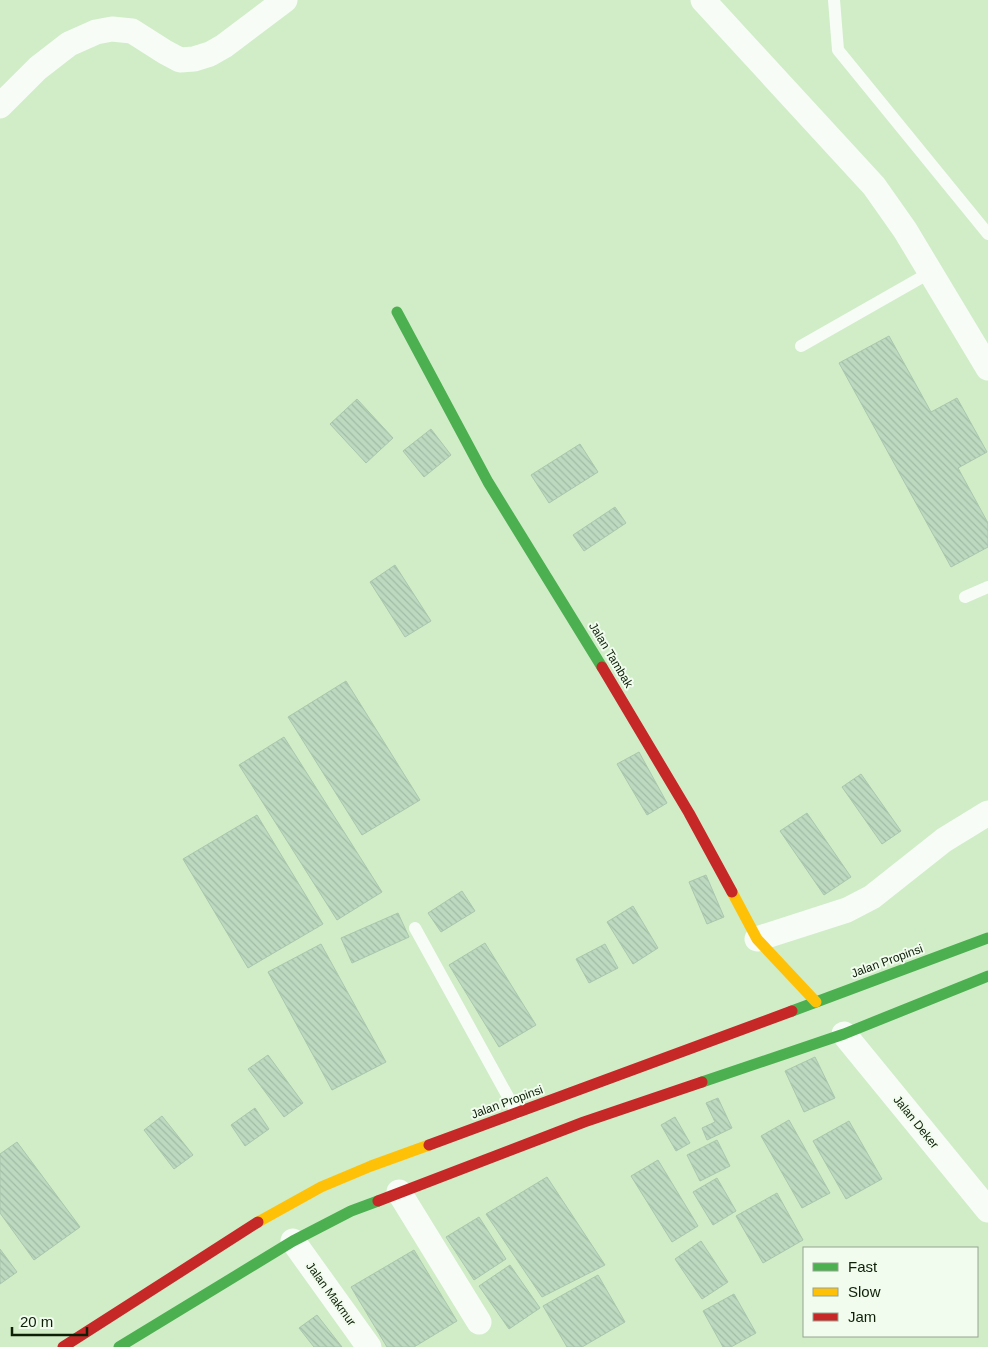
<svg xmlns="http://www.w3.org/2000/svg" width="988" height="1347" font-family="Helvetica,sans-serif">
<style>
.building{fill:url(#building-back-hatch);stroke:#aac6ad}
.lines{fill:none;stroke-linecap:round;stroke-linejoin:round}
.lane{stroke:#f8fcf7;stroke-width:12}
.street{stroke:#f8fcf7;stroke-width:25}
.fast{stroke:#4caf50;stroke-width:11}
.slow{stroke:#ffc107;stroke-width:11}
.jam{stroke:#c62828;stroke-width:11}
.labels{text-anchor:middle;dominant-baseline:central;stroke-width:4;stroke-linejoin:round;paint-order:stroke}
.street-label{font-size:12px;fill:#0d2007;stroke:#f1fcee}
</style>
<defs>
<pattern id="building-back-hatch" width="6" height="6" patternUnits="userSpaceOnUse" patternTransform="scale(1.25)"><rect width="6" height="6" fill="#bddac0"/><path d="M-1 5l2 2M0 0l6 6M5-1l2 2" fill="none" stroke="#a1bba4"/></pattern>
</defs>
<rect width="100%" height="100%" fill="#d0edc7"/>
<path class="building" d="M889 336 931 412 957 398 987 452 958 468 988 523V547L951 567 839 363Z
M357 399 393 438 366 463 330 424Z
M431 429 451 455 424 477 403 451Z
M580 444 598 472 549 503 531 475Z
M615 507 626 523 584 551 573 535Z
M395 565 431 621 405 637 370 582Z
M346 681 420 800 362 835 288 717Z
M284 737 382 892 337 920 239 765Z
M639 752 667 803 647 815 617 764Z
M861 774 901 831 882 844 842 787Z
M807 813 851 877 824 895 780 831Z
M257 815 323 924 248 968 183 859Z
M706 875 724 917 707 924 689 882Z
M462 891 475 911 441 932 428 913Z
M633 906 658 948 633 964 607 922Z
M398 913 409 937 352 963 341 938Z
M485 943 536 1025 499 1047 449 965Z
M321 944 386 1062 332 1090 268 972Z
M605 944 618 968 589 983 576 959Z
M268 1055 303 1103 284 1117 248 1069Z
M815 1057 835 1098 804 1112 785 1071Z
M718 1098 732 1128 707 1140 702 1128 715 1122 706 1103Z
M255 1108 269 1129 245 1146 231 1125Z
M162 1116 193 1155 174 1169 144 1130Z
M675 1117 690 1143 676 1151 661 1125Z
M789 1120 830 1193 802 1208 761 1136Z
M849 1121 882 1179 846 1199 813 1141Z
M717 1140 730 1166 700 1181 687 1155Z
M17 1142 80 1227 34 1260 0 1213V1154Z
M658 1160 698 1226 672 1242 631 1176Z
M547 1177 605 1265 542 1297 486 1214Z
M717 1178 736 1211 713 1225 693 1192Z
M777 1193 803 1240 763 1263 736 1216Z
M479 1217 506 1259 474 1280 446 1237Z
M701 1241 728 1282 702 1299 675 1259Z
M0 1249 17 1272 0 1284Z
M414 1250 457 1321 414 1347H387L351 1287Z
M510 1265 540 1308 509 1329 479 1286Z
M598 1275 625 1322 582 1347H567L543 1306Z
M734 1294 756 1333 731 1347H723L703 1311Z
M317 1315 342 1347H314L299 1328Z"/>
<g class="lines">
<path class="lane" d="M834 0 838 50 988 234
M801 346 931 272
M965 597 988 587
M415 928 517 1113"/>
<path class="street" d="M703 0 874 186 905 230 988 368
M0 106 38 68 69 44 96 32 112 29 132 31 165 52 180 60 194 59 210 54 224 46 285 0
M757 939 847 910 872 897 944 840 988 813
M844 1034 988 1210
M399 1192 479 1322
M293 1241 369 1347"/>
<path class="fast" d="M397 312 488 482 602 667
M792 1011 988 938
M702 1082 844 1034 988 976
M119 1347 293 1241 351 1211 378 1201"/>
<path class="slow" d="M732 892 757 939 816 1002
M258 1222 321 1187 371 1166 429 1145"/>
<path class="jam" d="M602 667 689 813 732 892
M429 1145 792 1011
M378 1201 584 1122 702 1082
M63 1347 258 1222"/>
</g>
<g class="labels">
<g class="street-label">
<text transform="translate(611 655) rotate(59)">Jalan Tambak</text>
<text transform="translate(887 961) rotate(-20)">Jalan Propinsi</text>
<text transform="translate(507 1102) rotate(-20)">Jalan Propinsi</text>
<text transform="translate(916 1122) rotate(51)">Jalan Deker</text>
<text transform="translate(331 1294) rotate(54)">Jalan Makmur</text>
</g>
</g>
<rect x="803" y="1247" width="175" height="90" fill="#f1fcee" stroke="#96a492"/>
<rect x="813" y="1263" width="25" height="8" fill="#4caf50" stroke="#96a492"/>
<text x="848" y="1272" font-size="15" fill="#0d2007">Fast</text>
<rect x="813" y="1288" width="25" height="8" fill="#ffc107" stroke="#96a492"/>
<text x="848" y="1297" font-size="15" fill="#0d2007">Slow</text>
<rect x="813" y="1313" width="25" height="8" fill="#c62828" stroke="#96a492"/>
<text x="848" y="1322" font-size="15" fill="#0d2007">Jam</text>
<path d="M12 1327v8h75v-8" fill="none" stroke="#0d2007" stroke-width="2.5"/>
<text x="20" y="1327" font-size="15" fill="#0d2007" stroke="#f1fcee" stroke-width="4" paint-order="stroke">20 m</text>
</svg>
